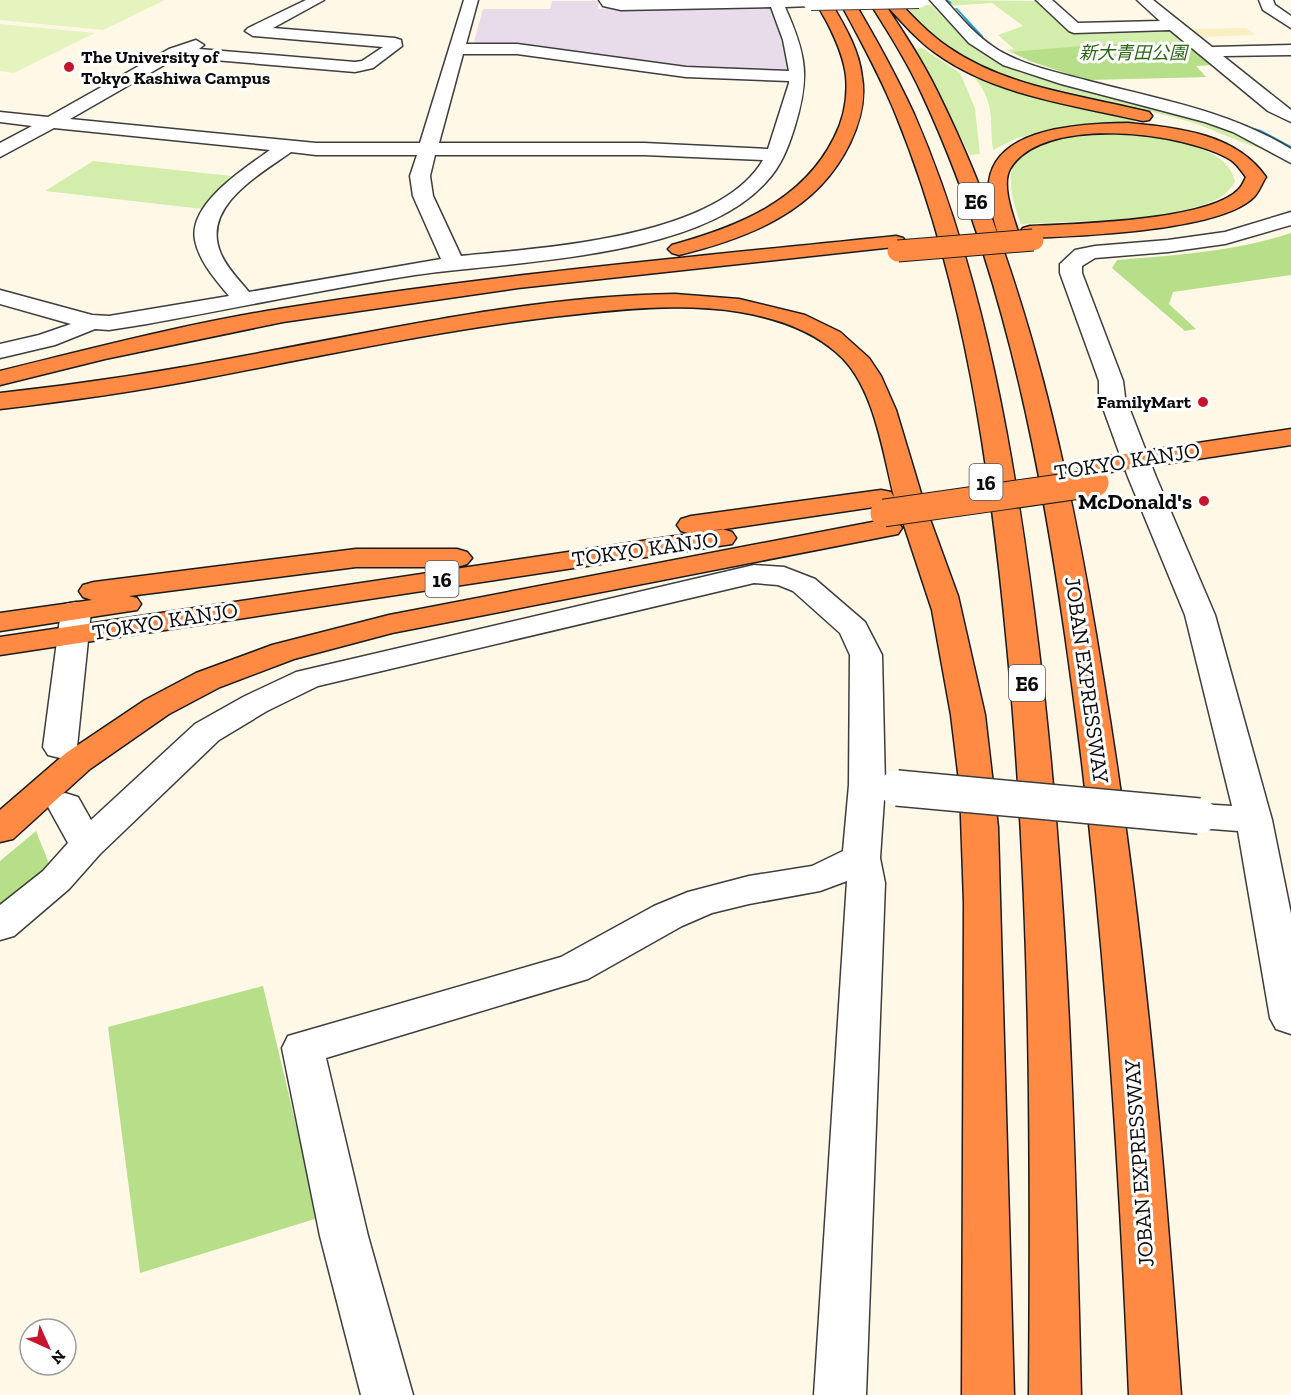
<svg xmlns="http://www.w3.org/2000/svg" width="1291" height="1395" font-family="'Zilla Slab','Noto Sans JP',serif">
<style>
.industrial{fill:#e8dcea}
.farmland{fill:#f8efc3}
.green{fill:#d3edac}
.forest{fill:#b7df8a}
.pitch{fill:#e5f3bf}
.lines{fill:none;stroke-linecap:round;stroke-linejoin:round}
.stream{fill:#24a1db;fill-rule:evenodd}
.minor-casing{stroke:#3d3d3d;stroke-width:3}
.highway-casing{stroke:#1b1b1b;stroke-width:3}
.minor{fill:#fff;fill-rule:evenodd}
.highway{fill:#ff8a44;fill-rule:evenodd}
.minor-bridge-far1-casing{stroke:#3d3d3d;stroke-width:18;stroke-linecap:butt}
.minor-bridge-casing{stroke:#3d3d3d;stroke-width:38;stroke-linecap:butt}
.highway-bridge-far1-casing{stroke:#1b1b1b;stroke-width:23;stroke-linecap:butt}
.highway-bridge-casing{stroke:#1b1b1b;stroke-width:29;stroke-linecap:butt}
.minor-bridge-far1{stroke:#fff;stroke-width:16}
.minor-bridge{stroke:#fff;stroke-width:35}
.highway-bridge-far1{stroke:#ff8a44;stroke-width:21}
.highway-bridge{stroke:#ff8a44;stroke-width:27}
.poi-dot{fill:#c6152c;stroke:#fff;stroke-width:2}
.labels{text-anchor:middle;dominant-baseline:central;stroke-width:6;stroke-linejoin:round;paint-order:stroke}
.far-park-label{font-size:18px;font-style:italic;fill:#2c6615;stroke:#fff}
.far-poi-label{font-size:18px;font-weight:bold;fill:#0a0a0a;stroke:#fff;text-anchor:start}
.shield{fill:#fff;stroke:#545454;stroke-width:1.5}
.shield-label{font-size:21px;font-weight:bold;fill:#0a0a0a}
.street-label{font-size:22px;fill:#0a0a0a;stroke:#fff}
.poi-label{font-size:22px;font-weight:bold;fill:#0a0a0a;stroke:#fff;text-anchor:end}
</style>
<rect width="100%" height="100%" fill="#fff8e6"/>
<path class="industrial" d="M552 1H599L598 9 758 5 773 9 789 69 773 73H733L483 46 474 42 483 9H550Z"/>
<path class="farmland" d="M1246 28 1255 35 1196 37 1186 29Z"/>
<path class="green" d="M946 0 1037 1 1070 30 1172 29 1211 62 1207 63 1210 65 1196 66 1206 77 1086 80 1030 61 1007 50 1014 49 998 35 1023 26 992 3 947 6 944 1Z
M905 5H931L963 37 997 62 1061 82 1234 130 1267 149C1255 150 1210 128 1194 123 1117 100 1033 95 960 58 945 51 932 37 920 27L921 23Z
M922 48 960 73 975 108 980 154 970 155 914 49Z
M975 78 1137 120 1127 125 1087 124 1049 129 1015 139 993 150C989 118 996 106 975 78Z
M1082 132C1119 133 1228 135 1235 182 1229 191 1222 198 1211 202 1160 222 1076 221 1021 224 995 156 1019 144 1082 132Z
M93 161 240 177 203 209 45 191Z"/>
<path class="forest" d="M1180 42 1191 45 1211 62 1207 63 1210 65 1196 66 1206 77 1086 80 1030 61 1011 52 1107 44Z
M1291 233V275L1173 292 1169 304 1196 329 1185 331 1112 268 1117 260C1175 255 1235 252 1291 233Z
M36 831 50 866 0 911V861Z
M263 986 318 1218 140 1273 108 1027Z"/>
<path class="pitch" d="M0 0H165L103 30 0 20Z
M0 24 95 33 14 73 0 71Z"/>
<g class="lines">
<path class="stream" d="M944 0H948L952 3 949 4Z
M955 8H957L983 36V38H981Z
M1005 53H1007L1024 62 1021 63 1005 55Z
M1230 121 1261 130 1291 146V149L1257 132 1228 123V121Z"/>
<defs>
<path id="minor" d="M306 0H324L273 28 395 38 401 40 402 46 373 68 355 72 178 57 70 119 316 143H420L464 0H478L466 44H517L686 67 789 71 783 40 771 7 621 10 603 6 599 0H817L818 2 811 6 785 7C807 56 810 78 794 129 788 148 781 166 767 181 700 259 512 261 415 275 325 289 236 308 147 324L109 330 95 329 55 345 0 358V344L39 335 71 324 0 304V290L92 315 109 316 229 296C215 279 199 261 195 240 188 204 245 168 270 150L54 128 0 157V143L32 126 0 122V112L48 117 169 49 196 40 204 45 199 49 355 62 362 61 383 47 253 36 245 31 248 28ZM463 54H517L686 77 789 81V83L768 149 644 143H439ZM291 152 316 155H417L410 176 413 196 441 259 249 292C239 280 227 268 221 254 200 207 259 175 291 152ZM435 155H644L763 160C718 238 542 248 461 256L433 196 430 176Z
M930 0H945C961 18 977 37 998 50 1025 66 1059 73 1089 81 1158 99 1229 111 1291 149V163L1233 132 1205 122 1061 84 1003 65 969 43Z
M1036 0H1052L1078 23 1160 21 1137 0H1153L1212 47 1291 45V55L1223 56 1291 110V122L1268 111 1170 30 1074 33 1069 31Z
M1259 0H1273L1275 5 1291 16V28L1263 10Z
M1291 212V225L1225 244 1168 252 1095 258 1082 266V273L1123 381 1125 397 1156 477 1215 615 1272 820 1291 914V1034L1276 1029 1270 1018 1238 831 1199 828 1186 825 1181 816 1186 807 1199 804 1232 806 1185 615 1128 477 1099 397V381L1060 273V264L1075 250 1095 246 1168 240 1225 232Z
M754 565 784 567 815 579 865 622 882 655 885 785 880 858 885 883 866 1395H814L847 881 820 891 749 904 712 913 682 926 588 979 326 1058 368 1236 413 1395H361L320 1236 282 1048 288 1036 561 957 654 906 688 892 749 876 812 866 843 851 849 785 850 655 840 633 793 591 778 585 754 583 318 686 267 711 219 740 100 854 69 889 14 936 0 940V905L43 871 68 843 47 805 52 797 65 793 78 797 91 820 195 724 243 697 296 672Z
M76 602 87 604 91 611 77 747 72 755 60 758 48 755 43 747 61 611 65 604Z"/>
<path id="highway" d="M816 0 830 1C844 25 859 49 862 77 866 101 860 122 850 143 817 212 748 238 679 255L672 253 668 249 672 245C737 227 802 202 834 138 844 119 848 97 846 76 844 58 836 40 828 24 824 16 818 8 816 0Z
M839 0H853C875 37 896 75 914 114 986 280 1016 464 1038 643 1069 893 1075 1144 1081 1395H1029C1031 1145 1031 894 1007 645 990 466 964 282 896 115 880 75 859 38 839 0Z
M868 0H882C902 30 922 60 938 93 1029 277 1072 481 1104 683 1143 919 1164 1157 1181 1395H1129C1119 1157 1104 920 1072 685 1045 483 1008 279 922 94 907 61 887 30 868 0Z
M887 0H897C913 17 929 34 948 47 1007 88 1081 95 1149 112L1152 116 1149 120 1143 121C1074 105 996 96 937 54 918 41 903 23 887 6L885 3Z
M1128 123C1178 128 1235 133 1266 177 1262 183 1259 192 1254 197 1221 231 1079 236 1030 238L1023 236 1020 232 1023 228 1030 226C1075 224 1209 221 1239 189 1242 186 1244 181 1246 177 1242 172 1237 164 1231 160 1185 132 1042 114 1010 169 1000 187 1016 223 1021 241L1018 245 1011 247 1004 245C996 234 993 215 990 202 976 127 1078 124 1128 123Z
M896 236 903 238 906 242 903 246 518 288 283 322 105 359 0 385V371C94 348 189 323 285 308 488 275 692 257 896 236Z
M675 294 739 299 805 315 840 332 869 358 881 376 896 410 923 500 958 596 985 715 998 827 1014 1395H962L964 903 960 789 951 715 932 610 895 498 891 504 881 506 691 534 681 531 677 525 681 519 691 516 881 490 891 492 894 497C883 453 874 384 837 353 810 329 775 318 740 312 677 302 614 310 552 317 436 331 321 356 206 378 138 391 69 401 0 409V393C91 383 180 369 270 351 403 326 538 296 675 294Z
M1291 429V445L1091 475 1082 473 1078 467 1082 461 1091 459Z
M888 519 898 522 902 528 898 534 392 633 294 659 220 687 169 714 90 769 13 839 0 842V810L66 753 145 700 196 673 272 645 389 615Z
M722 529 732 532 736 538 732 544 0 655V637Z
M356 549H457L467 552 472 558 467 564 457 567H356L129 596 137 598 141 604 137 610 0 631V613L92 600 83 597 79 591 83 585 94 582Z"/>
</defs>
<use href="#minor" class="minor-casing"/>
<use href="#highway" class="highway-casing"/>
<use href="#minor" class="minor"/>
<use href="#highway" class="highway"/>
<defs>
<path id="minor-bridge-far1" d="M811 2 919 0"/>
<path id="minor-bridge" d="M897 788 1199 816"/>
<path id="highway-bridge-far1" d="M898 251 1033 240"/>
<path id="highway-bridge" d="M884 513 1095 483"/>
</defs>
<use href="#minor-bridge-far1" class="minor-bridge-far1-casing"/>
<use href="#minor-bridge" class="minor-bridge-casing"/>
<use href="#highway-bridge-far1" class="highway-bridge-far1-casing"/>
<use href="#highway-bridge" class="highway-bridge-casing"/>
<use href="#minor-bridge-far1" class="minor-bridge-far1"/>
<use href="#minor-bridge" class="minor-bridge"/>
<use href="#highway-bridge-far1" class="highway-bridge-far1"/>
<use href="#highway-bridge" class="highway-bridge"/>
</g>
<g class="poi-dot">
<circle cx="69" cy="67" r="6"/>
<circle cx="1203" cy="402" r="6"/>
<circle cx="1204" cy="501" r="6"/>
</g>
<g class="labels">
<g class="far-park-label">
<text x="1133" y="53">新大青田公園</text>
</g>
<g class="far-poi-label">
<text x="81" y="57">The University of<tspan x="81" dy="21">Tokyo Kashiwa Campus</tspan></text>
<text x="1191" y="402" text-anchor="end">FamilyMart</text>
</g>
<g class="shield">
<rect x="958" y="183" width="36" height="36" rx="4.5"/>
<rect x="969.5" y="464" width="33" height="36" rx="4.5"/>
<rect x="425.5" y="561" width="33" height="36" rx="4.5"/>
<rect x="1009" y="665" width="36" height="36" rx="4.5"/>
</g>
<g class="shield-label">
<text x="976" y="201">E6</text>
<text x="986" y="482">16</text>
<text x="442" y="579">16</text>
<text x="1027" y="683">E6</text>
</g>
<g class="street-label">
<text transform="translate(1127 461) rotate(-9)">TOKYO KANJO</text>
<text transform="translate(645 549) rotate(-8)">TOKYO KANJO</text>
<text transform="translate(165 621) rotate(-9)">TOKYO KANJO</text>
<text transform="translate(1087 680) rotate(82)">JOBAN EXPRESSWAY</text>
<text transform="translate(1139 1163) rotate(-94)">JOBAN EXPRESSWAY</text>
</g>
<g class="poi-label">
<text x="1192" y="501">McDonald's</text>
</g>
</g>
<g transform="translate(48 1347) rotate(135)"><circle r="28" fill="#ffffff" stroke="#9d9d9d" stroke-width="1.5"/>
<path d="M0-4.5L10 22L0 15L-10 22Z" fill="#c6152c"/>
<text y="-9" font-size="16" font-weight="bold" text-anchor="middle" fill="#0a0a0a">N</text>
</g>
</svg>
